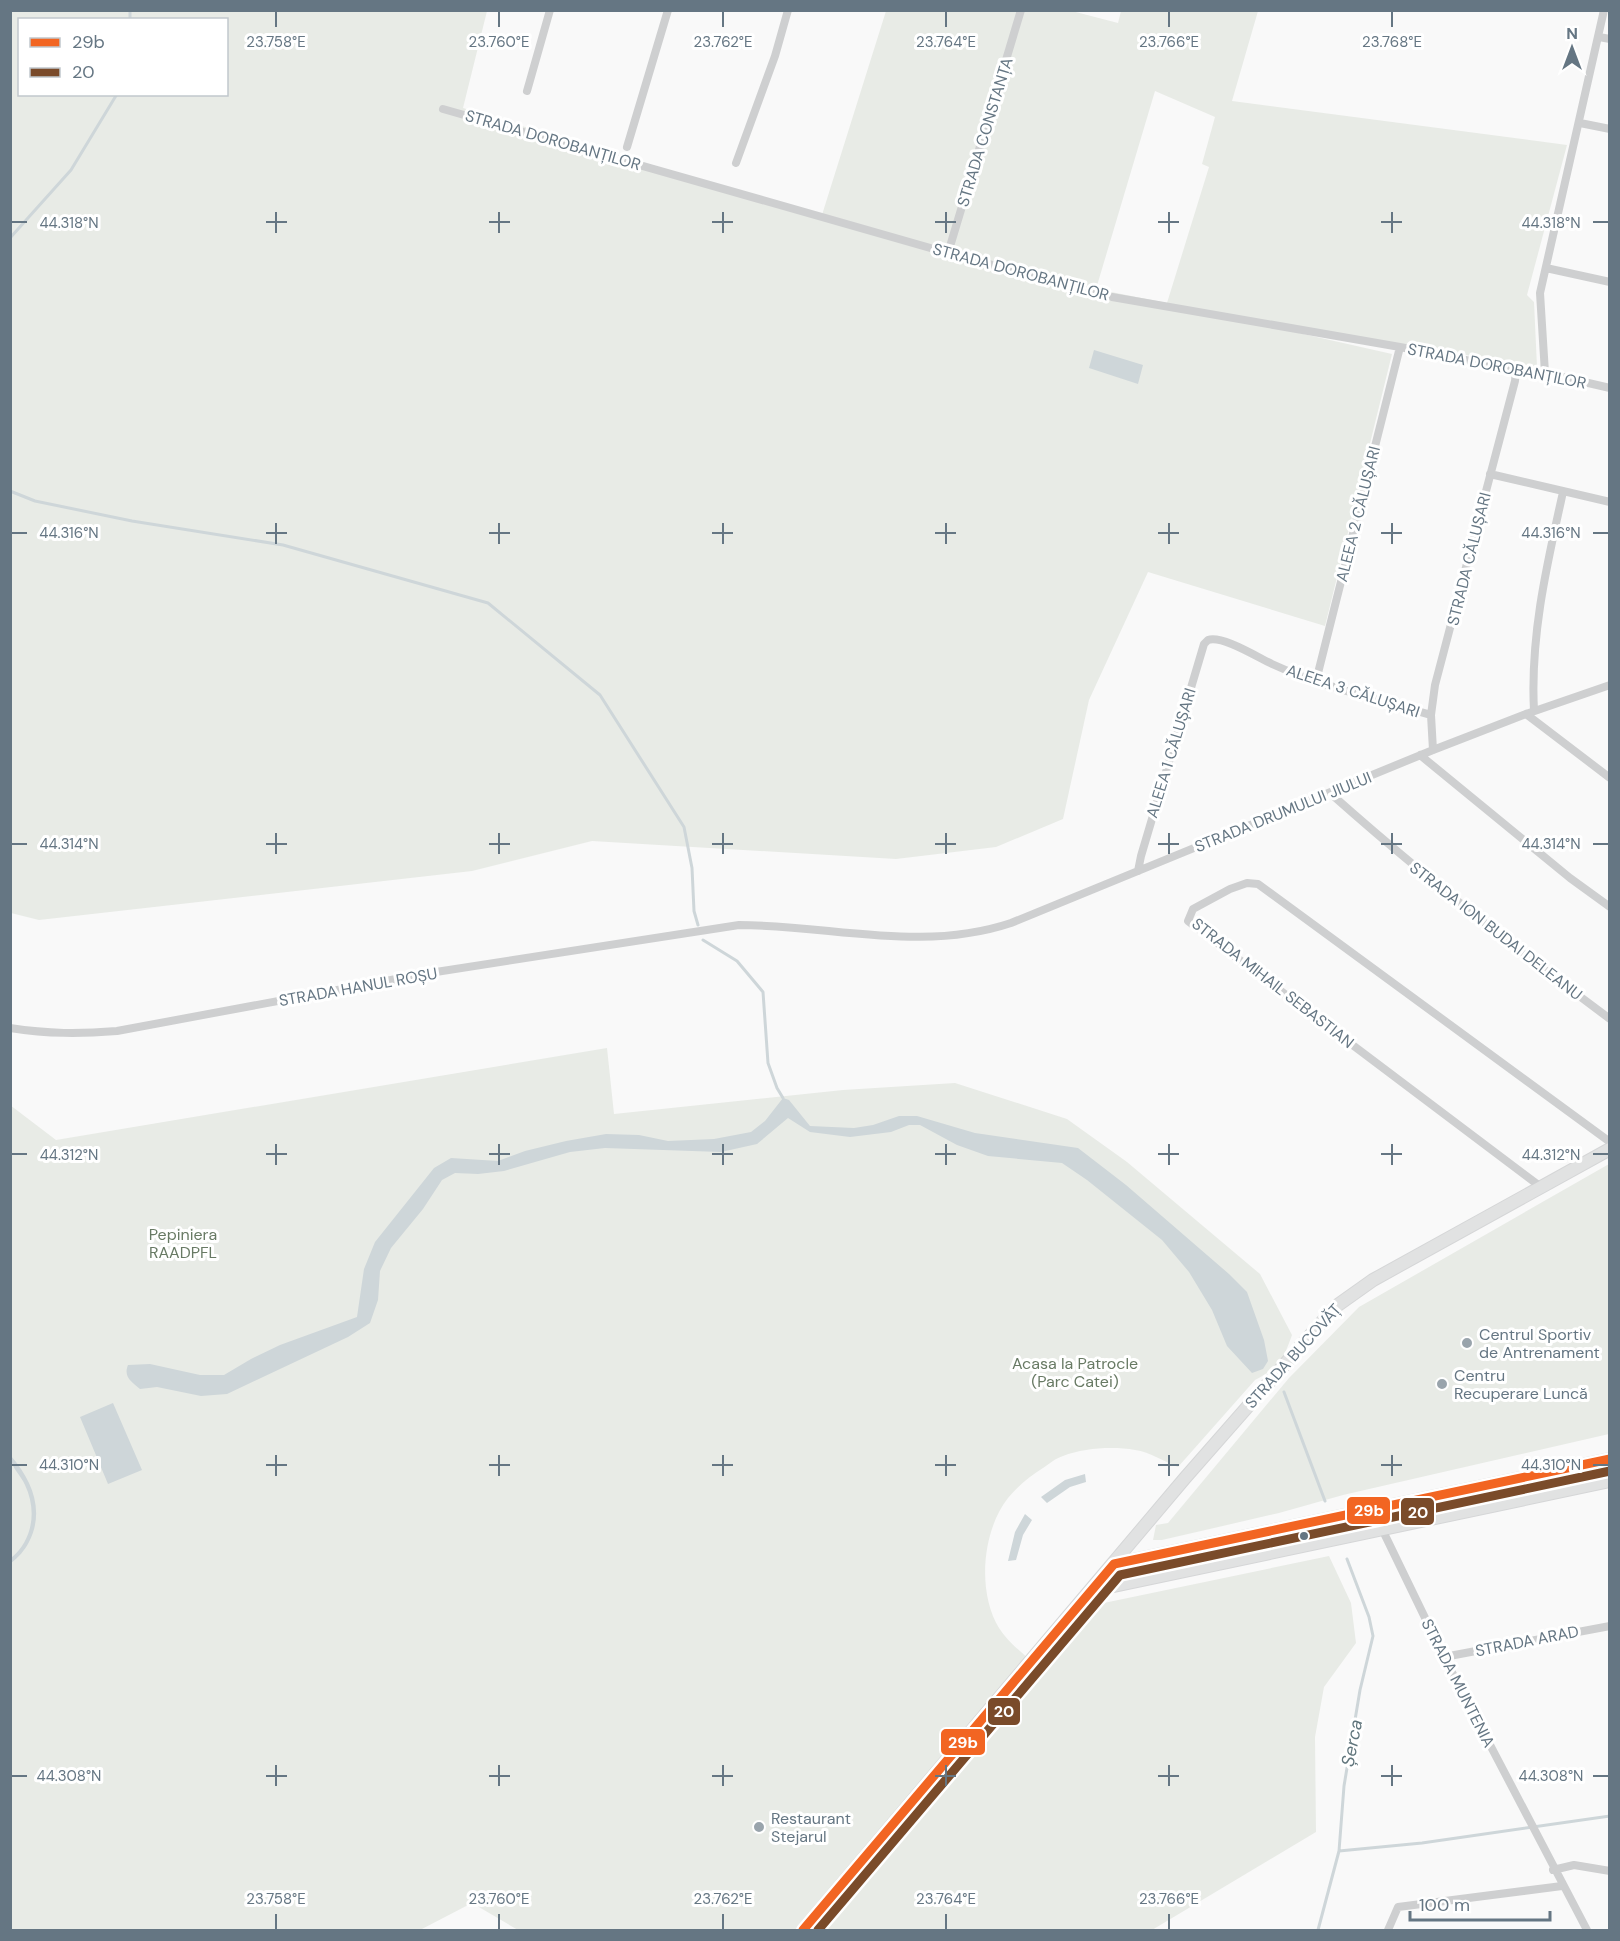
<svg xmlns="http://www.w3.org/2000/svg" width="1620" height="1941" font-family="'DM Sans',sans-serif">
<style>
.green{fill:#e8ebe6;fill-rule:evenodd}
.water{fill:#ced6d9}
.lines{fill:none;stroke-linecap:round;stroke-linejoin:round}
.stream{stroke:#ced6d9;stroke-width:3}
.secondary-casing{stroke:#d5d6d7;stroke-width:14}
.minor{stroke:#cecfd0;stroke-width:8}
.secondary{stroke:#e1e2e2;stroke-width:12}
.bus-1-casing{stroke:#fff;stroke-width:14}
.bus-2-casing{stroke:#fff;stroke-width:14}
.bus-1{stroke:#f26522;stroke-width:9}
.bus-2{stroke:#7a4b2a;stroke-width:9}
.ticks{fill:none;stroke:#657683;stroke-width:2}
.poi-dot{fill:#99a4ac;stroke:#fff;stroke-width:2}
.bus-dot{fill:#657683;stroke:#fff;stroke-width:2}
.labels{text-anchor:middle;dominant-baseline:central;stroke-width:6;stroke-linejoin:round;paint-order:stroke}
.street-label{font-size:16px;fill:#657683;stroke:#fff}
.park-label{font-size:16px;fill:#687a64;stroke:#fff}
.poi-label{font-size:16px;fill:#657683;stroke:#fff;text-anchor:start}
.water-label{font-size:18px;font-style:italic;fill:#60757c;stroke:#fff}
.ticks-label{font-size:15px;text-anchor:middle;fill:#657683;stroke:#fff;stroke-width:6;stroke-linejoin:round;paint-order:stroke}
.line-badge{stroke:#fff;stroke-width:2}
.badge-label{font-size:16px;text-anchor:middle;font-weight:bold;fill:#fff}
</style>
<rect width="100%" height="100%" fill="#f9f9f9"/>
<path class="green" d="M1068 10 1118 23 1121 11H1258L1232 101 1567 145 1527 295 1534 302 1537 367 1184 307 1392 354 1325 626 1148 572 1089 700 1063 819 996 847 896 859 592 841 472 871 39 920 11 913V11H487L463 108 821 218 886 11ZM20 20H226V94H20ZM1155 91 1215 117 1202 164 1209 167 1167 303 1096 289Z
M607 1048 614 1114 843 1090 955 1083 1067 1119 1127 1162 1260 1274 1292 1335C1283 1360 1280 1367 1255 1380L1178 1467C1165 1462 1150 1452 1135 1450 1113 1446 1084 1448 1063 1456 1056 1458 1049 1464 1043 1468 1030 1476 1018 1486 1008 1498 982 1531 977 1592 999 1628 1007 1641 1020 1651 1031 1661L1099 1604 1329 1556 1351 1603 1356 1643 1324 1687 1315 1737 1316 1832 1152 1930H518L472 1903 420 1930H11L10 1105 56 1140Z
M1609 1164V1434L1343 1495 1279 1513 1162 1540H1153L1156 1525 1168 1523 1289 1378 1359 1307Z"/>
<path class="water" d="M1094 350 1143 365 1138 384 1089 368Z
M783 1098 789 1100 810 1126 854 1128 873 1125 899 1116H917L975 1133 1078 1148 1126 1185 1229 1274 1247 1292 1264 1340 1268 1361 1263 1369 1252 1373 1227 1346 1212 1310 1189 1272 1162 1240 1087 1180 1062 1163 988 1156 957 1145 920 1125H909L891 1132 850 1137 810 1132 788 1118 757 1144 721 1152 605 1148 570 1152 504 1171 478 1174 455 1173 442 1180 423 1209 391 1248 380 1271 378 1300 370 1323 348 1337 227 1394 201 1396 157 1387 140 1389C132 1382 123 1377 128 1365L150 1364 200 1375H224L251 1359 280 1345 357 1317 364 1269 375 1242 434 1168 451 1158 498 1161 525 1151 566 1141 606 1134 639 1135 668 1141 714 1139 751 1132 765 1121Z
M113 1403 142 1470 108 1484 80 1417Z
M11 1456C32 1480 45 1511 29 1542 25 1550 18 1558 11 1563V1558C33 1540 37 1510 25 1485 21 1475 10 1467 11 1456Z
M1085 1474 1086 1482 1070 1487 1047 1503 1041 1497 1065 1480Z
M1025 1514 1032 1520 1023 1535 1016 1560 1008 1561 1015 1532Z"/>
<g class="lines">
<path class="stream" d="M130 20V10
M10 238 71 170 117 94
M10 491 35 501 132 521 283 545 488 603 600 695 684 827 692 868 694 911 698 925
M703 940 737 961 763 992 768 1063 777 1088 783 1098
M1284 1392 1325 1501
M1339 1851 1422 1843 1610 1816
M1318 1930 1339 1851 1344 1786 1360 1690 1373 1636 1369 1617 1347 1559"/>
<defs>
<path id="secondary" d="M1114 1564 1610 1459
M1090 1591 1610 1481
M803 1930 1185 1478 1335 1307 1373 1280 1610 1149"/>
</defs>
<use href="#secondary" class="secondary-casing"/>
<path class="minor" d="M1599 37 1610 39
M527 91 550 10
M443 109 948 253 1112 297 1400 347 1516 370 1545 373 1610 388
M1580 123 1610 129
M627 147 668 10
M736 163 775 56 788 10
M948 253 1021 10
M1546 268 1610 282
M1545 373 1540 293 1604 10
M1490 474 1610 502
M1316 681 1400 347
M1534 711C1530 636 1547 564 1563 492
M1526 714 1610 778
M1433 750 1431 715 1435 685 1515 381 1516 370
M1420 755 1570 878 1610 907
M1330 793C1420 873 1513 947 1610 1019
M1138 871 1141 856 1204 644 1208 640C1222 635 1257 657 1272 664 1322 687 1378 699 1431 715
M10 1028C49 1034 79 1034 117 1031L423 974 739 925C831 925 921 953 1011 923L1433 750 1526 714 1610 685
M1541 1187 1188 921 1193 909 1230 889 1247 883 1258 884 1610 1142
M1382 1529 1444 1657 1587 1930
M1444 1657 1610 1626
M1553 1870 1574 1865 1610 1871
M1388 1930 1398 1907 1562 1886"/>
<use href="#secondary" class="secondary"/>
<defs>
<path id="bus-1" d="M803 1930 1114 1564 1610 1459"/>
<path id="bus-2" d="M818 1930 1120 1575 1610 1471"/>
</defs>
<use href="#bus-1" class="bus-1-casing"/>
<use href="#bus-2" class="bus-2-casing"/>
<use href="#bus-1" class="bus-1"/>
<use href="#bus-2" class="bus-2"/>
</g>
<path class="ticks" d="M276 12V27M499 12V27M723 12V27M946 12V27M1169 12V27M1392 12V27M276 212V233M499 212V233M723 212V233M946 212V233M1169 212V233M1392 212V233M12 222H27M266 222H287M489 222H510M712 222H733M935 222H956M1158 222H1179M1381 222H1402M1593 222H1608M276 523V544M499 523V544M723 523V544M946 523V544M1169 523V544M1392 523V544M12 533H27M266 533H287M489 533H510M712 533H733M935 533H956M1158 533H1179M1381 533H1402M1593 533H1608M276 833V854M499 833V854M723 833V854M946 833V854M1169 833V854M1392 833V854M12 844H27M266 844H287M489 844H510M712 844H733M935 844H956M1158 844H1179M1381 844H1402M1593 844H1608M276 1144V1165M499 1144V1165M723 1144V1165M946 1144V1165M1169 1144V1165M1392 1144V1165M12 1154H27M266 1154H287M489 1154H510M712 1154H733M935 1154H956M1158 1154H1179M1381 1154H1402M1593 1154H1608M276 1455V1476M499 1455V1476M723 1455V1476M946 1455V1476M1169 1455V1476M1392 1455V1476M12 1465H27M266 1465H287M489 1465H510M712 1465H733M935 1465H956M1158 1465H1179M1381 1465H1402M1593 1465H1608M276 1765V1786M499 1765V1786M723 1765V1786M946 1765V1786M1169 1765V1786M1392 1765V1786M12 1776H27M266 1776H287M489 1776H510M712 1776H733M935 1776H956M1158 1776H1179M1381 1776H1402M1593 1776H1608M276 1914V1929M499 1914V1929M723 1914V1929M946 1914V1929M1169 1914V1929"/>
<g class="poi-dot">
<circle cx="1467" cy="1343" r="6"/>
<circle cx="1442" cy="1384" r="6"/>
<circle cx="759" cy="1827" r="6"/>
</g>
<circle class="bus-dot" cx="1304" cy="1536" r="5"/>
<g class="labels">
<g class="street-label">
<text transform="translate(985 132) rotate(-73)">STRADA CONSTANȚA</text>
<text transform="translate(553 140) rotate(16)">STRADA DOROBANȚILOR</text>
<text transform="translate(1021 272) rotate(15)">STRADA DOROBANȚILOR</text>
<text transform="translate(1497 366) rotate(11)">STRADA DOROBANȚILOR</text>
<text transform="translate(1358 514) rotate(-76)">ALEEA 2 CĂLUȘARI</text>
<text transform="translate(1469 559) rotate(-76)">STRADA CĂLUȘARI</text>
<text transform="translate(1353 691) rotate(18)">ALEEA 3 CĂLUȘARI</text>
<text transform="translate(1171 753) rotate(-73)">ALEEA 1 CĂLUȘARI</text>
<text transform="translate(1283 812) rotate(-22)">STRADA DRUMULUI JIULUI</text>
<text transform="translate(1496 931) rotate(38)">STRADA ION BUDAI DELEANU</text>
<text transform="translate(1273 983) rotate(38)">STRADA MIHAIL SEBASTIAN</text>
<text transform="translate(358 987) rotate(-10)">STRADA HANUL ROȘU</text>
<text transform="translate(1293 1356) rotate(-48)">STRADA BUCOVĂȚ</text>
<text transform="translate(1527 1641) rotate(-11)">STRADA ARAD</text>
<text transform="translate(1458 1683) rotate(63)">STRADA MUNTENIA</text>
</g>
<g class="park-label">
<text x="183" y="1234">Pepiniera<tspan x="183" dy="18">RAADPFL</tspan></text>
<text x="1075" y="1363">Acasa la Patrocle<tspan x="1075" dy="18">(Parc Catei)</tspan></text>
</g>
<g class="poi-label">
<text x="1479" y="1334">Centrul Sportiv<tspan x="1479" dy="18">de Antrenament</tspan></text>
<text x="1454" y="1375">Centru<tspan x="1454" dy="18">Recuperare Luncă</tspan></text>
<text x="771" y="1818">Restaurant<tspan x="771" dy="18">Stejarul</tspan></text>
</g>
<g class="water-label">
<text transform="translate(1352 1743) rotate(-79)">Șerca</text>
</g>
</g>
<g class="ticks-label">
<text x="276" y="47">23.758°E</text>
<text x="499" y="47">23.760°E</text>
<text x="723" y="47">23.762°E</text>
<text x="946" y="47">23.764°E</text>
<text x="1169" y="47">23.766°E</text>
<text x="1392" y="47">23.768°E</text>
<text x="69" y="228">44.318°N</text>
<text x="1551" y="228">44.318°N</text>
<text x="69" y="538">44.316°N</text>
<text x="1551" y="538">44.316°N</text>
<text x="69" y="849">44.314°N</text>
<text x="1551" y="849">44.314°N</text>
<text x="69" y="1160">44.312°N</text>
<text x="1551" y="1160">44.312°N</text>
<text x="69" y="1470">44.310°N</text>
<text x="1551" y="1470">44.310°N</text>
<text x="69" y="1781">44.308°N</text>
<text x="1551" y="1781">44.308°N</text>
<text x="276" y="1904">23.758°E</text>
<text x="499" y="1904">23.760°E</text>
<text x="723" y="1904">23.762°E</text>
<text x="946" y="1904">23.764°E</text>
<text x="1169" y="1904">23.766°E</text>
</g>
<g class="line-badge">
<rect x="1346" y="1496" width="45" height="29" rx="6" fill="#f26522"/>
<rect x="1400" y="1497" width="35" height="29" rx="6" fill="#7a4b2a"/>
<rect x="987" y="1697" width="34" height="29" rx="6" fill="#7a4b2a"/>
<rect x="940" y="1728" width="46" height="28" rx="6" fill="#f26522"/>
</g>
<g class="badge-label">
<text x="1369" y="1516">29b</text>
<text x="1418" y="1518">20</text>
<text x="1004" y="1717">20</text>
<text x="963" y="1748">29b</text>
</g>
<rect width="1620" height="1941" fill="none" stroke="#657683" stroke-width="24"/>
<rect x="18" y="18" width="210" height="78" fill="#ffffff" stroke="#c1c8cd" stroke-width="1.5"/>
<rect x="30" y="38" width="30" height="9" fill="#f26522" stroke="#c1c8cd" stroke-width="1.5"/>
<text x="72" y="48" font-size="18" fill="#657683">29b</text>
<rect x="30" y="68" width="30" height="9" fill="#7a4b2a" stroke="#c1c8cd" stroke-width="1.5"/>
<text x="72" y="78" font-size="18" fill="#657683">20</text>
<g transform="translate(1572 48)" stroke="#ffffff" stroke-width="4.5" paint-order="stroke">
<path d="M0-4.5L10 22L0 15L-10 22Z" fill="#657683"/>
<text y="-9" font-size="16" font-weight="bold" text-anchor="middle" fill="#657683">N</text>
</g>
<path d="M1410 1911v9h140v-9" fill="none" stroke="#657683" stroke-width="3"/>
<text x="1419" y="1911" font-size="18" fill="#657683" stroke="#ffffff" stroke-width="4.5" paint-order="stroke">100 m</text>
</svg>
